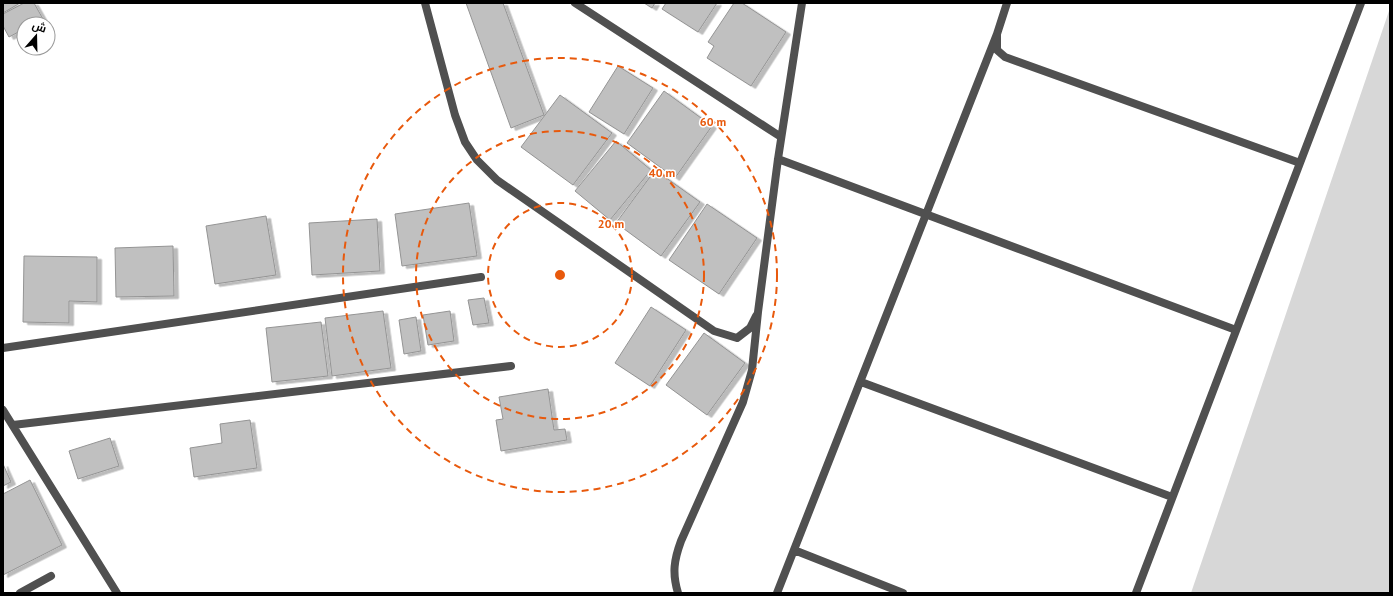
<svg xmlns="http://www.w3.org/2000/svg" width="1393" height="596" font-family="'PT Sans',Cairo,sans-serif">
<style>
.green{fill:#d7d7d7}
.building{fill:#c0c0c0;stroke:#949494;filter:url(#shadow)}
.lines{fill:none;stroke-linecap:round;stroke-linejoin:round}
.street{stroke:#505050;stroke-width:8}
.ring{fill:none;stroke:#e8590c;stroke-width:2;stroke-dasharray:7 5}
.centre{fill:#e8590c;stroke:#fff;stroke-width:2}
.ring-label{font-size:12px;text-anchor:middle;font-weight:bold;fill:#e8590c;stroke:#fff;stroke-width:3;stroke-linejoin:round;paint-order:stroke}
</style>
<defs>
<filter id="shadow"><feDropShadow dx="4.5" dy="2.5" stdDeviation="0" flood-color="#0004"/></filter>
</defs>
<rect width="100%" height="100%" fill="#fff"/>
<path class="green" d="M1390 8V593H1191Z"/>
<path class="building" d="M3 3H20L3 13Z
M24 3H34L43 19 34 24H24V29L9 37 3 26V14Z
M466 3H503L544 115 511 128Z
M644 3H655L652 8Z
M666 3H717L698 32 662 9Z
M734 3H742L786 32 751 86 707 58 714 46 708 42Z
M618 66 653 88 624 134 589 112Z
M664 91 712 126 675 178 627 143Z
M560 95 612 133 573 185 521 147Z
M616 141 651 170 610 220 575 191Z
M655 170 700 202 661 256 616 223Z
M469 203 477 256 402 266 395 214Z
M707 204 757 238 719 294 669 260Z
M266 216 276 275 215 284 206 226Z
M377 219 380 271 312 275 309 223Z
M173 246 174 296 116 297 115 248Z
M24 256 97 257V302L69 301V323L23 322Z
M484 298 489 323 473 325 468 300Z
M651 307 686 330 650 386 615 363Z
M383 311 391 368 332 376 325 318Z
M450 311 454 341 428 345 423 315Z
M416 317 421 351 404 354 399 320Z
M321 322 328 376 272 382 266 328Z
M704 333 745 363 707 415 666 385Z
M548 389 554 430 565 429 567 440 501 451 496 420 503 419 499 397Z
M250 420 257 468 194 477 190 448 222 443 220 424Z
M110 438 119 466 78 479 69 451Z
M3 464 11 482 3 486Z
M30 480 62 545 3 575V494Z"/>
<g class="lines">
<path class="street" d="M425 3 455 115 465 142 477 160 497 180 714 331 737 338 750 328 756 316
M575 3 781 137
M1007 3 997 34V50L1005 57 1300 163
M778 159 1236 330
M3 348 481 277
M861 382 1172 497
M3 410 117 593
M13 425 511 366
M794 550 903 593
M20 593 51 576
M678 593C672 573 674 560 681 541L743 402 752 370 758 312 778 159 802 3
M777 593 997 34
M1136 593 1361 3"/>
</g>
<g class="ring">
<circle cx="560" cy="275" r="72"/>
<circle cx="560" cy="275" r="144"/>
<circle cx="560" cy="275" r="217"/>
</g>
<circle cx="560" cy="275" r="6" class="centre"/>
<g class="ring-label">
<text x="713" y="126">60 m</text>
<text x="662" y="177">40 m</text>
<text x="611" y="228">20 m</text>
</g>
<rect width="1393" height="596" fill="none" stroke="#000000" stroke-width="8"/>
<g transform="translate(36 36) rotate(20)"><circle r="19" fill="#ffffff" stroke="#999999"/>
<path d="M0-3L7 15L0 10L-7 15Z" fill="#000000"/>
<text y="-6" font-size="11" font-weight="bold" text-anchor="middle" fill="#000000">ش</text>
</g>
</svg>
